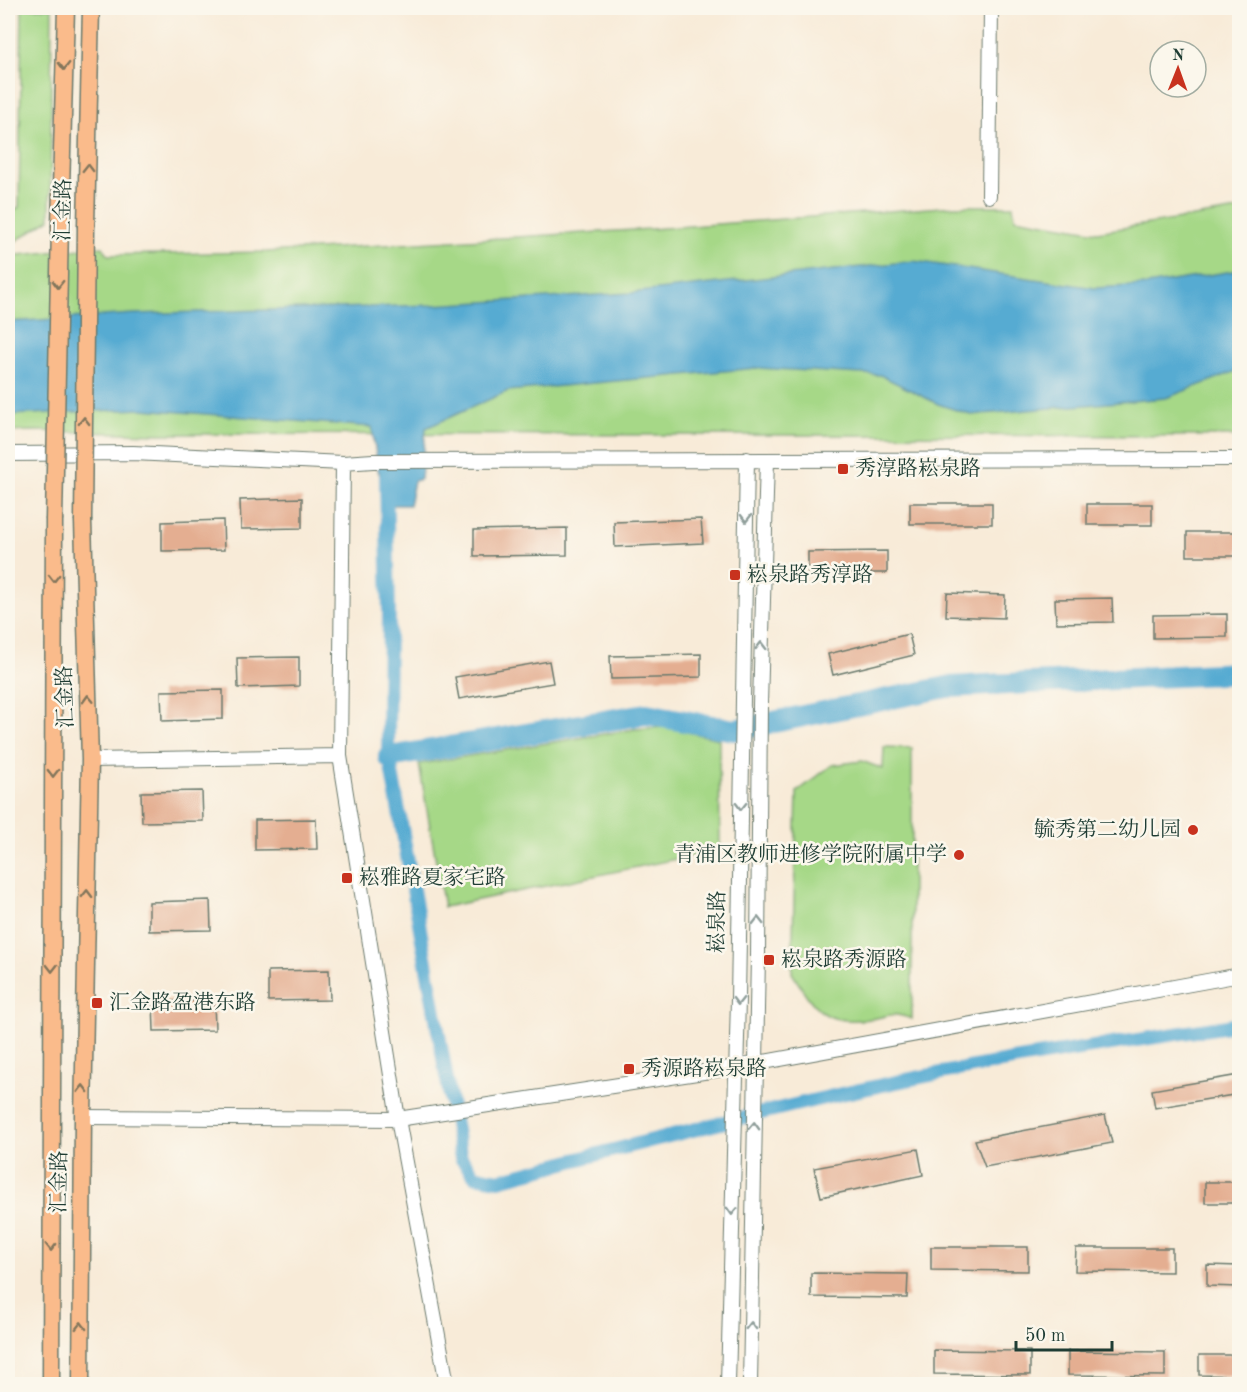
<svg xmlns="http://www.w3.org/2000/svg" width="1247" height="1392" font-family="'Old Standard TT','Noto Serif SC',serif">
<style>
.green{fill:#a6d887;stroke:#628a5e;stroke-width:1.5}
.water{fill:#57abd2;stroke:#3b7483;stroke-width:1.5}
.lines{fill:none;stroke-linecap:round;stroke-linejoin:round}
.canal{stroke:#57abd2;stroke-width:14}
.river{stroke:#57abd2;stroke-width:22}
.building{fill:#e4ae91}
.minor-casing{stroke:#6b7a6d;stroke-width:16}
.major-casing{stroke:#6b7a6d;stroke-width:19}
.minor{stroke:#fff;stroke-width:14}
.major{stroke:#fabb8b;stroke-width:16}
.major-bridge-casing{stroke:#6b7a6d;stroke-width:19;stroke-linecap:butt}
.major-bridge{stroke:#fabb8b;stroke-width:16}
.oneway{stroke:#82765b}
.oneway2{stroke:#8f9e9a}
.poi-dot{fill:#c8321e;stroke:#fbf7ec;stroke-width:2}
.labels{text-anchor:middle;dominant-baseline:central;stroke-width:5;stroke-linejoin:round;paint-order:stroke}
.street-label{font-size:21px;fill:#1f3d34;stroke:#fbf7ec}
.poi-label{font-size:21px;fill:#1f3d34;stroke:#fbf7ec;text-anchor:start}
</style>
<rect width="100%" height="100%" fill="#fbf7ec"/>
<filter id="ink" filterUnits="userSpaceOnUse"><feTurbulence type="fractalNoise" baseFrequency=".0167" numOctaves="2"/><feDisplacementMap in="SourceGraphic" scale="12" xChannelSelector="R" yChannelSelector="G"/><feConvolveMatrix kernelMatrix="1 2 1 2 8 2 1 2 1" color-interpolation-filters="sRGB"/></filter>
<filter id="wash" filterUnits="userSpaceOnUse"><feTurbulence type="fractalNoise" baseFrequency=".008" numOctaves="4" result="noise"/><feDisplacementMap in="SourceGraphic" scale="24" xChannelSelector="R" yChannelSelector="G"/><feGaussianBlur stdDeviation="1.35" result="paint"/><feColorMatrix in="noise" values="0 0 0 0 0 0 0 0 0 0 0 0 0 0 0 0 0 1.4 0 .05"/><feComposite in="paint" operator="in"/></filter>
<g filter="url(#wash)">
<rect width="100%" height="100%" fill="#f8ebd8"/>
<path class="green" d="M22 8H52L50 219 8 246V214L19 207Z
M955 206H1013L1015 218 1097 232 1239 210V436L160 434 33 431 8 432V256L103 247 108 255 267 252 651 229Z
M665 727 719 739 720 850 444 907 419 764 635 729Z
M884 747 912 748V1019C889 1011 892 1016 870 1019 824 1025 815 1010 792 973L797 792 832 765 862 761 883 769Z"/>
<path class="water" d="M914 261 1095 288 1147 285 1240 270 1239 370 1166 398 971 415 938 404 880 375 757 368 508 391 426 428 421 479 414 481 409 505H391L378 470 372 427 142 409 8 415V322L134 314 433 305 631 293Z"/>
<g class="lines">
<path class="canal" d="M386 476 389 612 388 750 461 1158 475 1176 499 1180C620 1148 742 1116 864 1089 988 1061 1115 1044 1240 1024"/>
<path class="river" d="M389 757 646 714 734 730 947 687 1240 673"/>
</g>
<g id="blocks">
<path class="building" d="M302 498V528L241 529 240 500Z
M910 503H992V524H910Z
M1087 504H1152V525H1087Z
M701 519 703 543 615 547 614 522Z
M223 520 224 550 162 551V522Z
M567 528V555L474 556V530Z
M1187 532H1239V556H1187Z
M887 551V573H808V552Z
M947 593 1005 595 1004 618 946 616Z
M1112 598 1113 622 1056 623 1055 599Z
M1227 614V637L1153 638V615Z
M909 634 914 655 833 675 828 654Z
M701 654V677L611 679 610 656Z
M299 657V686L238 688 237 658Z
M549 661 553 683 459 699 455 677Z
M223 690V719L162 721 161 691Z
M202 791 203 821 142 822 141 792Z
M316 819 317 849 255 850V820Z
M210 900 211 930 149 931V902Z
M329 970 330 1000 268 1001V971Z
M214 1000 215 1030 154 1031 153 1002Z
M1239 1075V1094L1155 1108 1152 1090Z
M1105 1115 1112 1143 985 1167 975 1140Z
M918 1149 923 1175 821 1197 814 1168Z
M1205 1182H1239V1203H1205Z
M931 1247H1028V1271L931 1270Z
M1076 1248H1172V1272L1075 1271Z
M1207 1265 1239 1266V1287L1207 1286Z
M811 1273 908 1274 907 1298 811 1297Z
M934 1350 1030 1351V1375L934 1374Z
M1068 1351 1165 1352V1376L1068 1375Z
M1199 1355H1239V1376L1199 1375Z"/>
</g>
</g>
<g filter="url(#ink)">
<use href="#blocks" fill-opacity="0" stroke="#6b7a6d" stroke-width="1.5"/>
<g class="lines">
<defs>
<path id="minor" d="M989 196 991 8
M8 454 133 453 343 463 373 461 1240 459
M343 463 340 756 398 1119 447 1384
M90 760 340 756
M83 1117 398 1119 736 1067 1240 975
M728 1384 738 999 747 459
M750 1384 758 956 760 704 767 460"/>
<path id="major" d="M60 225 66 8
M86 226 91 8
M51 1384 54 520
M81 1384 83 1117 90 760 83 521"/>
</defs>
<use href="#minor" class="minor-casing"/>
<use href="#major" class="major-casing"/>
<use href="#minor" class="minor"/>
<use href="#major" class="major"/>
<defs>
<path id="major-bridge" d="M54 520 60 225
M83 521 86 226"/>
</defs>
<use href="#major-bridge" class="major-bridge-casing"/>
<use href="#major-bridge" class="major-bridge"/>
</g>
<defs><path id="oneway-chevron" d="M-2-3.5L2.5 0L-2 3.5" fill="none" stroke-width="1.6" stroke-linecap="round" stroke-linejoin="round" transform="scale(1.5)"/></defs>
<g class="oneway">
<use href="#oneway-chevron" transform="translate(64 66) rotate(91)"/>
<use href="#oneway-chevron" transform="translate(88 168) rotate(-89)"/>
<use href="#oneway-chevron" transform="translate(58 284) rotate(91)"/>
<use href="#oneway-chevron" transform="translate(84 421) rotate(-89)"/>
<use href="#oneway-chevron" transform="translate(54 578) rotate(90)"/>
<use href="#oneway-chevron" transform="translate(88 699) rotate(-92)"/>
<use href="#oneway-chevron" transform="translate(53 773) rotate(90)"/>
<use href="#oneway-chevron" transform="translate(87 894) rotate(-89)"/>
<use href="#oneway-chevron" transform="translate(52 968) rotate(90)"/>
<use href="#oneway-chevron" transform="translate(83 1089) rotate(-89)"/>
<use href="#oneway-chevron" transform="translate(51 1247) rotate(90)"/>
<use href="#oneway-chevron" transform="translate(81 1326) rotate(-89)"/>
</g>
<g class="oneway2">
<use href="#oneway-chevron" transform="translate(746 518) rotate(91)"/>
<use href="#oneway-chevron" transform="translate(761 646) rotate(-89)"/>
<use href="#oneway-chevron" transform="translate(741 806) rotate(91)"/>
<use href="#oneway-chevron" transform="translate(758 921) rotate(-90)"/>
<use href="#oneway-chevron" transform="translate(738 1001) rotate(91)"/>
<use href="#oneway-chevron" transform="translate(754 1126) rotate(-88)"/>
<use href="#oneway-chevron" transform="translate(732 1211) rotate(92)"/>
<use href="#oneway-chevron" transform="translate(751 1326) rotate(-89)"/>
</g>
</g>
<g class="poi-dot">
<rect x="837" y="463" width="12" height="12" rx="3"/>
<rect x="729" y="569" width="12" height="12" rx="3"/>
<circle cx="1193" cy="830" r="6"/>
<circle cx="959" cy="855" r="6"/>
<rect x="341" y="872" width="12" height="12" rx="3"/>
<rect x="763" y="954" width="12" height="12" rx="3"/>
<rect x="91" y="997" width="12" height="12" rx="3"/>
<rect x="623" y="1063" width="12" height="12" rx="3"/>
</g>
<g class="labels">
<g class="street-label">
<text transform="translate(64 210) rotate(-89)">汇金路</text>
<text transform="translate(66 697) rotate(-92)">汇金路</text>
<text transform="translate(718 922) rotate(-89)">崧泉路</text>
<text transform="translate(60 1182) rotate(-89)">汇金路</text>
</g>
<g class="poi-label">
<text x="855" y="469">秀淳路崧泉路</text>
<text x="747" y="575">崧泉路秀淳路</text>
<text x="1181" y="830" text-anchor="end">毓秀第二幼儿园</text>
<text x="947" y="855" text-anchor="end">青浦区教师进修学院附属中学</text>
<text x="359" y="878">崧雅路夏家宅路</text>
<text x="781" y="960">崧泉路秀源路</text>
<text x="109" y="1003">汇金路盈港东路</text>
<text x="641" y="1069">秀源路崧泉路</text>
</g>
</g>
<rect width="1247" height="1392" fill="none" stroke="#fbf7ec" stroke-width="30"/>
<g transform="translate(1178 69) rotate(1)"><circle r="28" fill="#fbf7ec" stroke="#a3ada2" stroke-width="1.5"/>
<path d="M0-4.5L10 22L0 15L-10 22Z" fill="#c8321e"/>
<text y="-9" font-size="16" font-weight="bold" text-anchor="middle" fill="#1f3d34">N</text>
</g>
<path d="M1016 1341v9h96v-9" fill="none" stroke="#1f3d34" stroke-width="3"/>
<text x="1025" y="1341" font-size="18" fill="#1f3d34" stroke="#fbf7ec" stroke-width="4.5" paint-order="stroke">50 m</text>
</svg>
